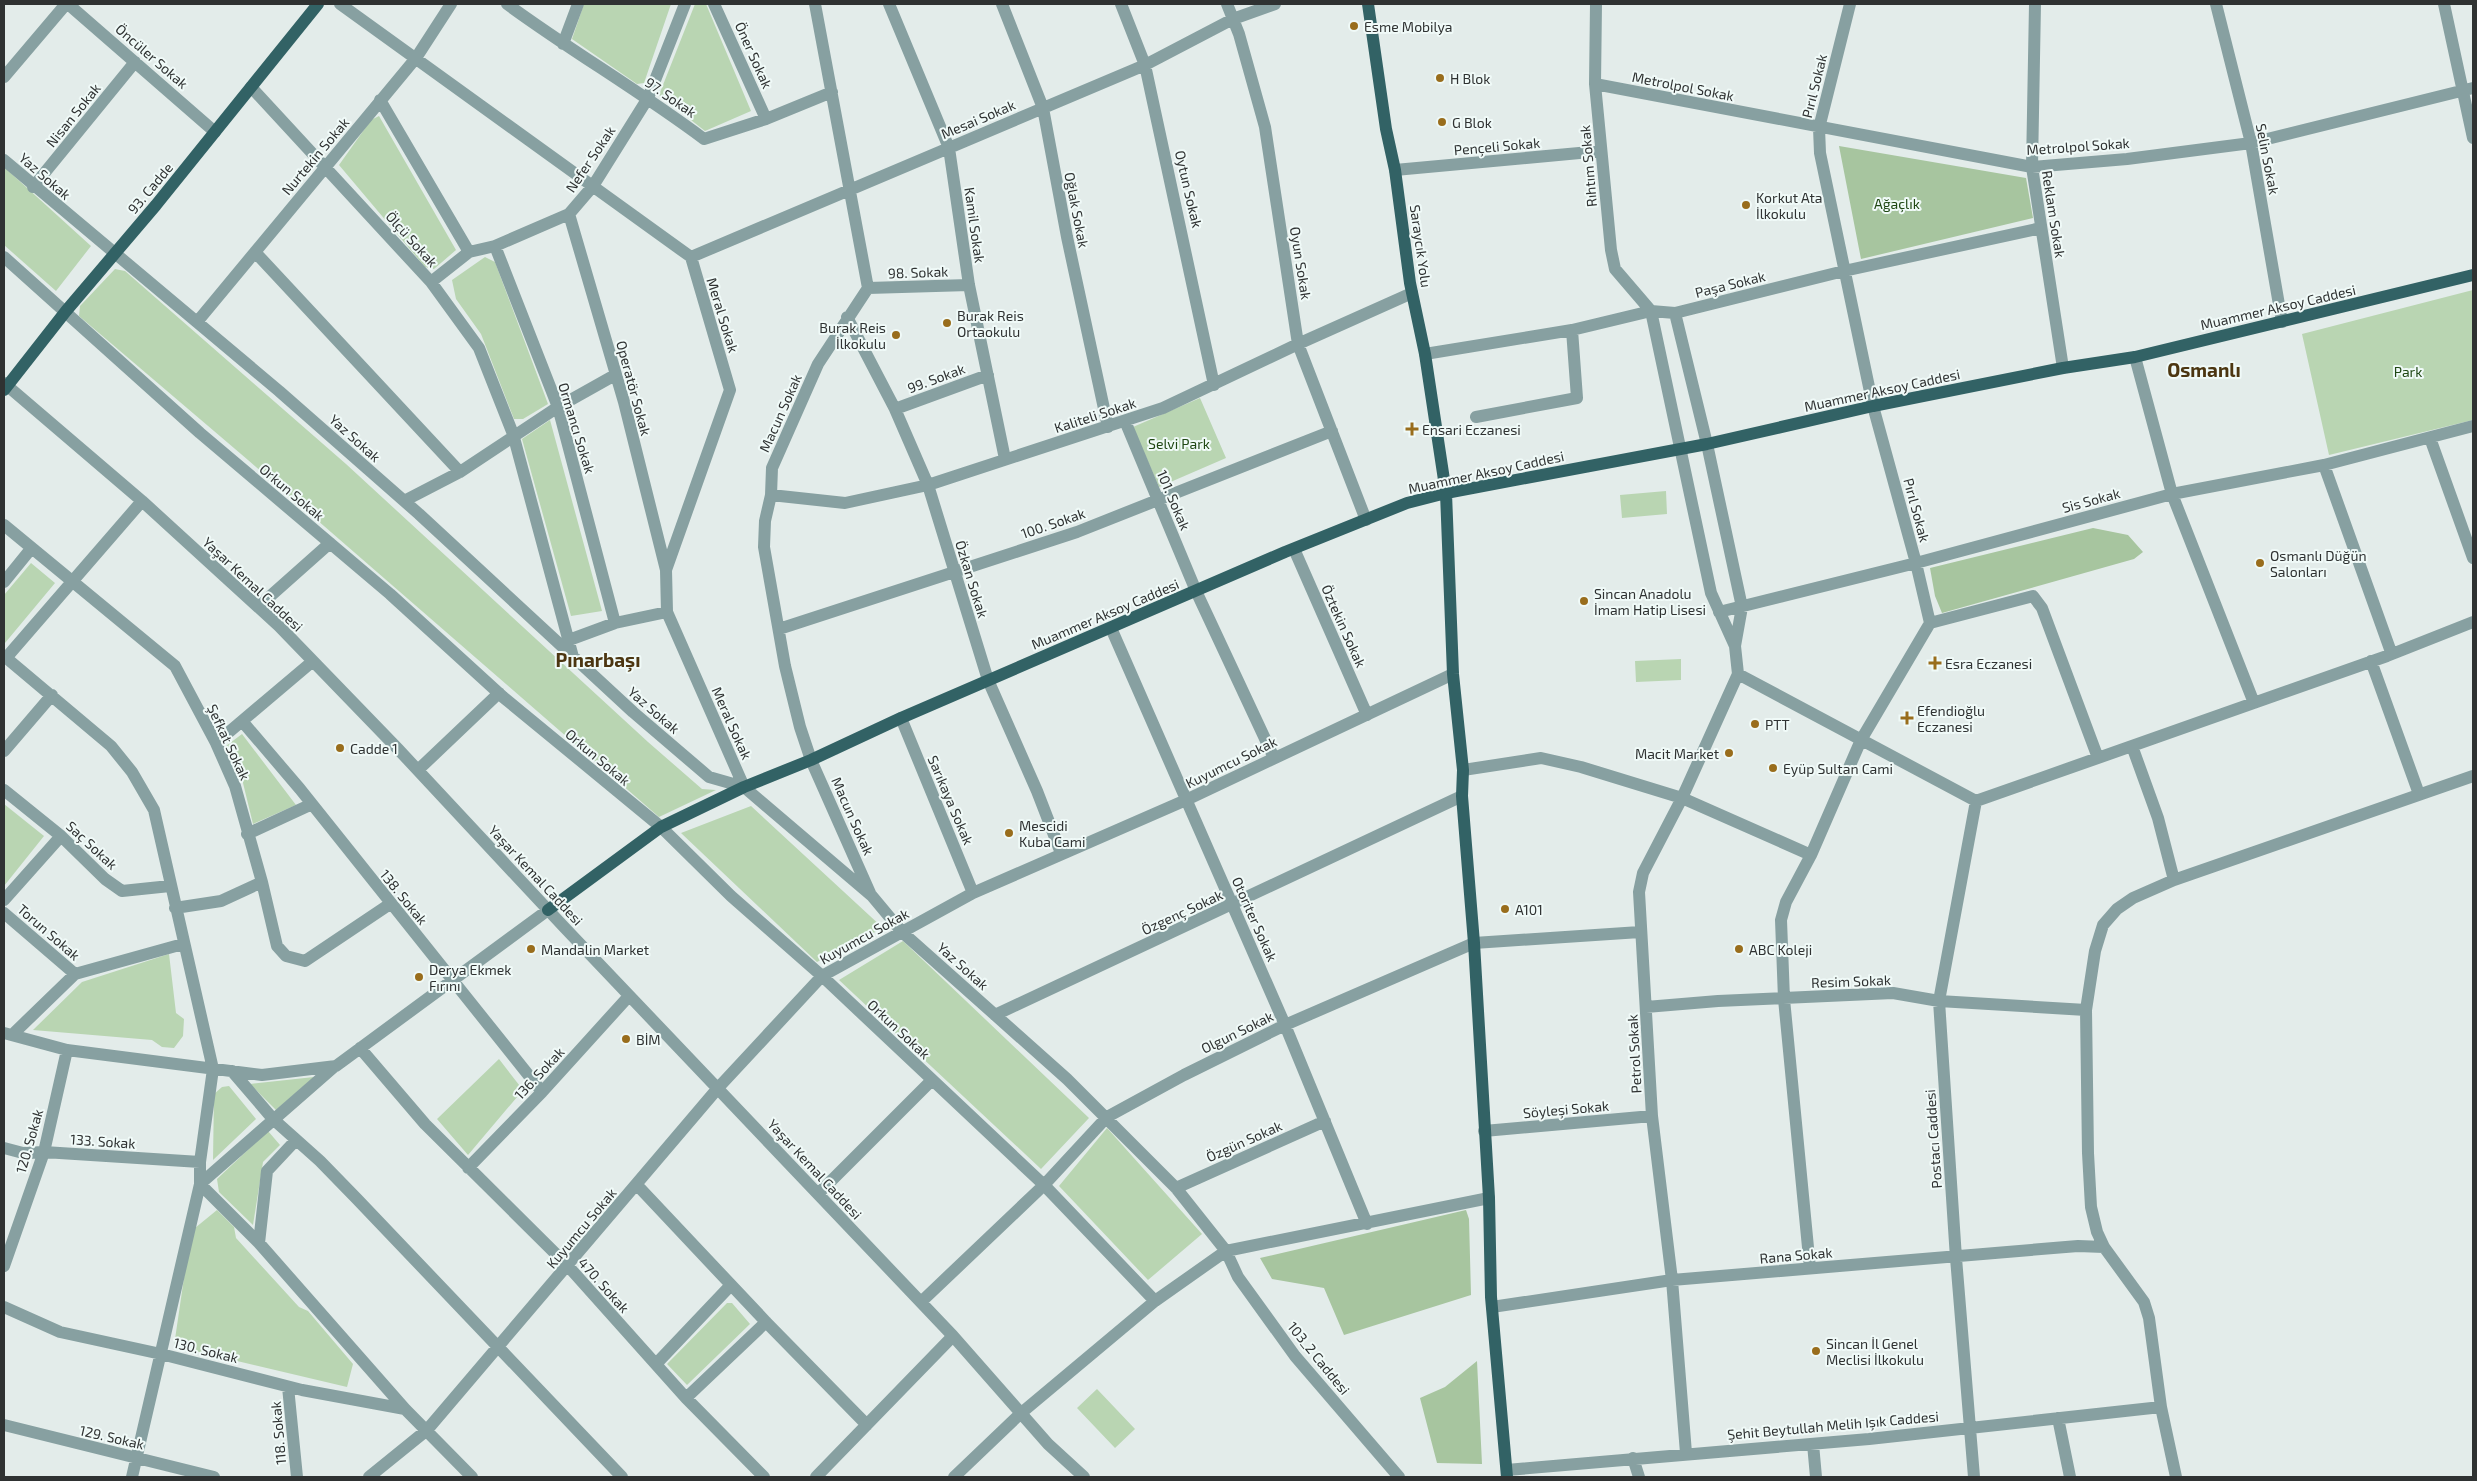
<svg xmlns="http://www.w3.org/2000/svg" width="2477" height="1481" font-family="'Exo 2',sans-serif">
<style>
.green{fill:#b9d5b2}
.forest{fill:#a7c59f}
.lines{fill:none;stroke-linecap:round;stroke-linejoin:round}
.minor{stroke:#87a0a1;stroke-width:12}
.major{stroke:#326265;stroke-width:12}
.poi-dot{fill:#996d1c;stroke:#f0faf8;stroke-width:2}
.labels{text-anchor:middle;dominant-baseline:central;stroke-width:4;stroke-linejoin:round;paint-order:stroke}
.poi-label{font-size:14px;fill:#2f3232;stroke:#f0faf8;text-anchor:start}
.street-label{font-size:14px;fill:#2f3232;stroke:#f0faf8}
.park-label{font-size:14px;fill:#1f4713;stroke:#f0faf8}
.district-label{font-size:19px;font-weight:bold;fill:#4c3611;stroke:#f0faf8}
</style>
<rect width="100%" height="100%" fill="#e3ecea"/>
<path class="green" d="M584 4H671L644 83 637 84 572 39Z
M695 4H706L751 111 705 131 659 95Z
M379 116 456 250 434 269 425 267 339 165 371 120Z
M4 167 91 246 56 291 4 245Z
M485 257 495 262 548 404 523 419H514L481 334 456 299 452 280Z
M115 269 125 271 346 464 648 742 702 789 716 790 659 817 248 460 79 316 80 306Z
M2473 290V420L2329 455 2302 334Z
M1200 398 1226 458 1159 487 1133 427Z
M550 420 602 611 571 616 522 439Z
M1666 491 1667 514 1622 518 1620 495Z
M31 563 55 583 5 643 4 595Z
M1681 659V680L1636 682 1635 661Z
M242 734 296 805 253 824 243 783 226 746Z
M4 804 44 836 4 886Z
M751 806 883 928 817 962 681 833Z
M903 941 1089 1118 1041 1169 839 980Z
M169 954 176 1013 184 1019 183 1036 174 1048 162 1047 152 1040 33 1030 82 982Z
M499 1059 523 1090 468 1155 437 1119Z
M314 1077 276 1110 250 1084Z
M229 1086 256 1119 213 1160 214 1094 222 1087Z
M1107 1128 1202 1234 1148 1280 1059 1186Z
M268 1131 280 1145 263 1162 253 1225 219 1192 217 1179Z
M217 1210 234 1227 236 1238 299 1307 308 1311 353 1364 347 1387 174 1346 185 1271 195 1228Z
M727 1303H732L750 1324 687 1385 667 1364Z
M1097 1389 1135 1429 1115 1448 1077 1408Z"/>
<path class="forest" d="M1839 146 2026 178 2033 218 1861 259Z
M2093 528 2128 535 2143 552 2134 559 1942 613 1935 596 1930 568Z
M1466 1210 1469 1219 1471 1295 1344 1335 1324 1288 1272 1279 1260 1258Z
M1477 1361 1482 1464 1437 1463 1420 1398 1445 1387Z"/>
<g class="lines">
<path class="minor" d="M68 4 215 132
M340 4 691 257 730 390 666 570 667 612 744 787
M507 4C571 51 640 91 704 139L766 119 832 92
M714 4 766 119
M815 4 868 288 818 364 772 468 771 495 765 521 764 547 785 666 800 727 811 760 870 893
M889 4 949 148 969 285 1005 459
M1002 4 1043 108 1067 237 1108 427
M1121 4 1145 65 1214 385
M1227 4 1239 34 1265 127 1298 344 1366 520
M1596 4 1595 84 1611 250 1615 269 1651 311 1711 593 1735 646
M2035 4 2032 167 2063 368
M2216 4 2251 143 2282 322
M2444 4 2473 138
M563 44 578 4
M4 77 66 4
M1595 84 2032 167 2127 159 2251 143 2473 88
M251 87 431 282 479 348 513 434 573 657
M380 100 469 252
M4 160 279 391 419 514 633 712 709 777 744 787 872 896 902 932 1067 1079 1176 1188 1226 1251 1238 1277 1295 1356 1399 1477
M1395 170 1601 151
M33 187 135 62
M569 214 624 402 666 570
M495 246 558 407 615 623
M255 252 460 472
M4 257 200 433 390 594 503 697 661 827 731 896 822 976 1044 1185 1155 1301
M691 257 1145 65 1233 19 1275 4
M431 282 469 252 495 246 569 214 593 186 648 98 685 4
M868 288 969 285
M1675 313 1707 444 1742 607 1735 646 1738 674 1682 798 1643 873 1639 892 1652 1116 1672 1280 1686 1453
M847 317 895 409 928 485 988 680 1037 791 1061 853
M197 322 416 58 451 4
M1425 354 1572 330 1651 311 1675 313 1844 271 2041 228
M2135 357 2172 494 2254 703
M4 383 142 501 279 626 398 749 564 927 953 1336 1048 1444 1084 1477
M895 409 988 375
M1476 417 1577 398 1572 330
M1125 421 1196 591 1274 758
M2430 438 2473 558
M2324 465 2391 652
M771 495 845 503 928 485 1163 408 1298 344 1412 293
M404 501 460 472 558 407 615 375
M4 525 175 666 216 743 235 786 262 882 277 946 286 956 305 961 390 904
M1294 549 1367 715
M4 582 30 550
M258 607 330 543
M1719 612 1916 563 2172 494 2324 465 2473 426
M1930 623 2033 596 2042 608 2098 758
M1111 628 1285 1025 1367 1224
M779 629 1077 532 1332 431
M569 640 615 623 667 612
M4 656 111 746 132 772 154 810 213 1069 200 1162V1184L259 1243 405 1409 472 1477
M6 658 142 501
M2371 661 2419 794
M1738 674 1976 801 2387 656 2473 622
M901 718 973 893
M242 721 300 789 542 1092
M216 743 313 661
M2132 746 2158 818 2174 880
M4 751 52 695
M418 770 499 693
M1463 770 1541 758 1581 767 1682 798 1811 855
M4 790 61 836 105 879 122 891 170 886
M247 834 312 804
M4 900 61 836
M175 908 221 901 262 882
M4 913 75 974
M1646 1007 1718 1001 1893 993 1939 1001 2086 1010
M995 1015 1462 796
M4 1033 67 1050 262 1075 336 1066 548 910
M12 1035 75 974 183 944
M360 1048 425 1124 568 1266 686 1398 764 1477
M232 1071 273 1119 320 1161 357 1199 622 1477
M1484 1131 1652 1116
M4 1148 23 1153 44 1152 200 1162
M468 1168 542 1092 629 996
M637 1185 766 1322 867 1425
M1176 1188 1325 1121
M818 1194 932 1080
M259 1243 267 1171 296 1140
M4 1266 44 1152 67 1050
M1810 1268 1784 999 1781 920 1786 902 1811 855 1861 740 1930 623 1916 563 1873 406 1820 153 1819 128 1850 4
M921 1302 1044 1185 1107 1117 1184 1075 1285 1025 1474 943 1640 932
M4 1307 60 1332 161 1354 302 1390 405 1409
M1492 1307 1672 1280 2078 1246 2104 1247
M656 1364 731 1285
M288 1387 297 1477
M686 1398 766 1322
M2058 1418 2070 1477
M4 1425 214 1477
M1813 1444 1816 1477
M1633 1458 1639 1477
M1507 1470 1869 1439 2161 1407
M132 1477 200 1184 335 1066
M369 1477 427 1430 718 1088 822 976 973 893 1186 800 1453 674
M816 1477 953 1336
M954 1477 1020 1414 1155 1301 1226 1251 1489 1198
M1974 1477 1956 1258 1939 1001 1976 801
M2176 1477 2161 1407 2149 1318 2144 1302 2104 1247 2097 1232 2091 1207 2088 1153 2086 1010 2095 951 2103 925 2117 909 2133 898 2174 880 2473 776"/>
<path class="major" d="M1368 4 1386 129 1395 170 1410 283 1425 354 1446 493 1453 674 1463 770 1462 796 1474 943 1489 1198 1491 1297 1507 1477
M4 390 66 311 156 205 318 4
M548 910 661 827 744 787 811 760 901 718 1285 552 1407 503 1446 493 1707 444 1873 406 2063 368 2135 357 2473 275"/>
</g>
<g class="poi-dot">
<circle cx="1354" cy="26" r="5"/>
<circle cx="1440" cy="78" r="5"/>
<circle cx="1442" cy="122" r="5"/>
<circle cx="1746" cy="205" r="5"/>
<circle cx="947" cy="323" r="5"/>
<circle cx="896" cy="335" r="5"/>
<path d="M1409.5 421.5h5v5h5v5h-5v5h-5v-5h-5v-5h5z"/>
<circle cx="2260" cy="563" r="5"/>
<circle cx="1584" cy="601" r="5"/>
<path d="M1932.5 655.5h5v5h5v5h-5v5h-5v-5h-5v-5h5z"/>
<path d="M1904.5 710.5h5v5h5v5h-5v5h-5v-5h-5v-5h5z"/>
<circle cx="1755" cy="724" r="5"/>
<circle cx="340" cy="748" r="5"/>
<circle cx="1729" cy="753" r="5"/>
<circle cx="1773" cy="768" r="5"/>
<circle cx="1009" cy="833" r="5"/>
<circle cx="1505" cy="909" r="5"/>
<circle cx="531" cy="949" r="5"/>
<circle cx="1739" cy="949" r="5"/>
<circle cx="419" cy="977" r="5"/>
<circle cx="626" cy="1039" r="5"/>
<circle cx="1816" cy="1351" r="5"/>
</g>
<g class="labels">
<g class="poi-label">
<text x="1364" y="26">Esme Mobilya</text>
<text x="1450" y="78">H Blok</text>
<text x="1452" y="122">G Blok</text>
<text x="1756" y="197">Korkut Ata<tspan x="1756" dy="16">İlkokulu</tspan></text>
<text x="957" y="315">Burak Reis<tspan x="957" dy="16">Ortaokulu</tspan></text>
<text x="886" y="327" text-anchor="end">Burak Reis<tspan x="886" dy="16">İlkokulu</tspan></text>
<text x="1422" y="429">Ensari Eczanesi</text>
<text x="2270" y="555">Osmanlı Düğün<tspan x="2270" dy="16">Salonları</tspan></text>
<text x="1594" y="593">Sincan Anadolu<tspan x="1594" dy="16">İmam Hatip Lisesi</tspan></text>
<text x="1945" y="663">Esra Eczanesi</text>
<text x="1917" y="710">Efendioğlu<tspan x="1917" dy="16">Eczanesi</tspan></text>
<text x="1765" y="724">PTT</text>
<text x="350" y="748">Cadde 1</text>
<text x="1719" y="753" text-anchor="end">Macit Market</text>
<text x="1783" y="768">Eyüp Sultan Cami</text>
<text x="1019" y="825">Mescidi<tspan x="1019" dy="16">Kuba Cami</tspan></text>
<text x="1515" y="909">A101</text>
<text x="541" y="949">Mandalin Market</text>
<text x="1749" y="949">ABC Koleji</text>
<text x="429" y="969">Derya Ekmek<tspan x="429" dy="16">Fırını</tspan></text>
<text x="636" y="1039">BİM</text>
<text x="1826" y="1343">Sincan İl Genel<tspan x="1826" dy="16">Meclisi İlkokulu</tspan></text>
</g>
<g class="street-label">
<text transform="translate(754 55) rotate(66)">Öner Sokak</text>
<text transform="translate(152 56) rotate(41)">Öncüler Sokak</text>
<text transform="translate(1683 86) rotate(11)">Metrolpol Sokak</text>
<text transform="translate(1814 86) rotate(-76)">Pırıl Sokak</text>
<text transform="translate(671 97) rotate(35)">97. Sokak</text>
<text transform="translate(73 115) rotate(-51)">Nisan Sokak</text>
<text transform="translate(978 119) rotate(-23)">Mesai Sokak</text>
<text transform="translate(1497 146) rotate(-5)">Pençeli Sokak</text>
<text transform="translate(2078 146) rotate(-4)">Metrolpol Sokak</text>
<text transform="translate(315 156) rotate(-50)">Nurtekin Sokak</text>
<text transform="translate(590 159) rotate(-56)">Nefer Sokak</text>
<text transform="translate(2268 159) rotate(79)">Selin Sokak</text>
<text transform="translate(1588 166) rotate(-95)">Rıhtım Sokak</text>
<text transform="translate(45 176) rotate(41)">Yaz Sokak</text>
<text transform="translate(150 188) rotate(-50)">93. Cadde</text>
<text transform="translate(1189 189) rotate(77)">Oytun Sokak</text>
<text transform="translate(1077 210) rotate(79)">Oğlak Sokak</text>
<text transform="translate(2054 214) rotate(81)">Reklam Sokak</text>
<text transform="translate(975 225) rotate(82)">Kamil Sokak</text>
<text transform="translate(412 239) rotate(48)">Ölçü Sokak</text>
<text transform="translate(1421 246) rotate(82)">Saraycık Yolu</text>
<text transform="translate(1301 263) rotate(81)">Oyun Sokak</text>
<text transform="translate(918 272) rotate(-2)">98. Sokak</text>
<text transform="translate(1730 284) rotate(-14)">Paşa Sokak</text>
<text transform="translate(2278 307) rotate(-13)">Muammer Aksoy Caddesi</text>
<text transform="translate(723 315) rotate(73)">Meral Sokak</text>
<text transform="translate(936 378) rotate(-20)">99. Sokak</text>
<text transform="translate(634 388) rotate(75)">Operatör Sokak</text>
<text transform="translate(1882 390) rotate(-12)">Muammer Aksoy Caddesi</text>
<text transform="translate(780 413) rotate(-66)">Macun Sokak</text>
<text transform="translate(1095 415) rotate(-18)">Kaliteli Sokak</text>
<text transform="translate(577 428) rotate(73)">Ormancı Sokak</text>
<text transform="translate(355 438) rotate(42)">Yaz Sokak</text>
<text transform="translate(1486 472) rotate(-12)">Muammer Aksoy Caddesi</text>
<text transform="translate(292 492) rotate(40)">Orkun Sokak</text>
<text transform="translate(1174 500) rotate(67)">101. Sokak</text>
<text transform="translate(2091 500) rotate(-15)">Sis Sokak</text>
<text transform="translate(1917 510) rotate(75)">Pırıl Sokak</text>
<text transform="translate(1053 523) rotate(-19)">100. Sokak</text>
<text transform="translate(972 579) rotate(73)">Özkan Sokak</text>
<text transform="translate(253 584) rotate(43)">Yaşar Kemal Caddesi</text>
<text transform="translate(1105 614) rotate(-23)">Muammer Aksoy Caddesi</text>
<text transform="translate(1344 626) rotate(66)">Öztekin Sokak</text>
<text transform="translate(654 710) rotate(41)">Yaz Sokak</text>
<text transform="translate(732 723) rotate(66)">Meral Sokak</text>
<text transform="translate(229 742) rotate(65)">Şefkat Sokak</text>
<text transform="translate(598 757) rotate(40)">Orkun Sokak</text>
<text transform="translate(1231 762) rotate(-26)">Kuyumcu Sokak</text>
<text transform="translate(951 800) rotate(67)">Sarıkaya Sokak</text>
<text transform="translate(853 816) rotate(66)">Macun Sokak</text>
<text transform="translate(92 845) rotate(43)">Saç Sokak</text>
<text transform="translate(536 875) rotate(47)">Yaşar Kemal Caddesi</text>
<text transform="translate(404 897) rotate(51)">138. Sokak</text>
<text transform="translate(1182 912) rotate(-25)">Özgenç Sokak</text>
<text transform="translate(1255 919) rotate(66)">Otoriter Sokak</text>
<text transform="translate(49 932) rotate(41)">Torun Sokak</text>
<text transform="translate(864 936) rotate(-29)">Kuyumcu Sokak</text>
<text transform="translate(963 966) rotate(42)">Yaz Sokak</text>
<text transform="translate(1851 981) rotate(-2)">Resim Sokak</text>
<text transform="translate(899 1029) rotate(43)">Orkun Sokak</text>
<text transform="translate(1237 1032) rotate(-26)">Olgun Sokak</text>
<text transform="translate(1634 1054) rotate(-93)">Petrol Sokak</text>
<text transform="translate(539 1073) rotate(-47)">136. Sokak</text>
<text transform="translate(1566 1109) rotate(-5)">Söyleşi Sokak</text>
<text transform="translate(1933 1139) rotate(-94)">Postacı Caddesi</text>
<text transform="translate(29 1141) rotate(-74)">120. Sokak</text>
<text transform="translate(103 1141) rotate(4)">133. Sokak</text>
<text transform="translate(1244 1141) rotate(-24)">Özgün Sokak</text>
<text transform="translate(815 1169) rotate(47)">Yaşar Kemal Caddesi</text>
<text transform="translate(581 1228) rotate(-50)">Kuyumcu Sokak</text>
<text transform="translate(1796 1255) rotate(-5)">Rana Sokak</text>
<text transform="translate(604 1285) rotate(48)">470. Sokak</text>
<text transform="translate(206 1350) rotate(14)">130. Sokak</text>
<text transform="translate(1319 1358) rotate(51)">103_2 Caddesi</text>
<text transform="translate(1833 1425) rotate(-5)">Şehit Beytullah Melih Işık Caddesi</text>
<text transform="translate(278 1433) rotate(-95)">118. Sokak</text>
<text transform="translate(112 1437) rotate(13)">129. Sokak</text>
</g>
<g class="park-label">
<text x="1897" y="203">Ağaçlık</text>
<text x="2408" y="371">Park</text>
<text x="1179" y="443">Selvi Park</text>
</g>
<g class="district-label">
<text x="2204" y="369">Osmanlı</text>
<text x="598" y="659">Pınarbaşı</text>
</g>
</g>
<rect width="2477" height="1481" fill="none" stroke="#2f3232" stroke-width="10"/>
</svg>
